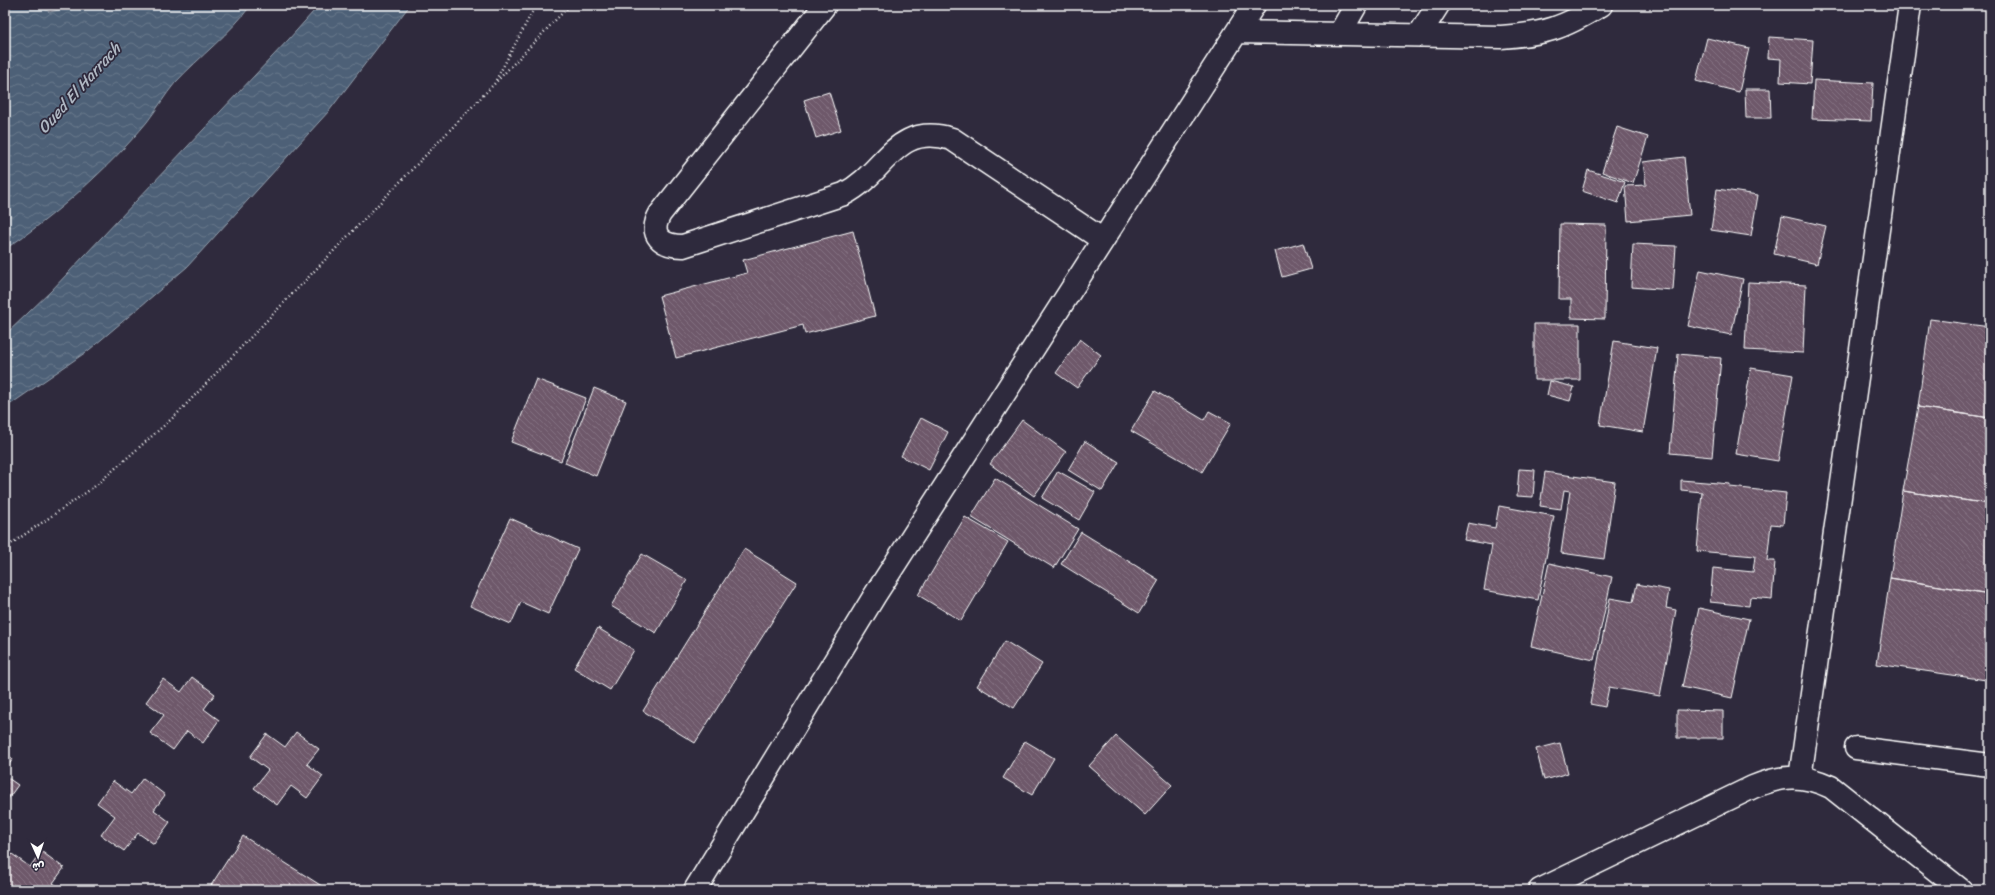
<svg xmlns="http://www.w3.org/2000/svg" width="1995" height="895" font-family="Sriracha,'Playpen Sans Arabic',sans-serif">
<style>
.water{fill:url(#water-waves);stroke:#94a0ad}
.building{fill:url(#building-back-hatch);stroke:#fff}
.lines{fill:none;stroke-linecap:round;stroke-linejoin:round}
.street-casing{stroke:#fff;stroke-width:25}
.path{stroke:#fff;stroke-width:2.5;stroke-dasharray:1 3;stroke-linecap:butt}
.street{stroke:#2f2a3d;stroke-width:22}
.labels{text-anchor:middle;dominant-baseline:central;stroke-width:3.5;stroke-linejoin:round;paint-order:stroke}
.water-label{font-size:16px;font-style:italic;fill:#afb7c2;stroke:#2f2a3d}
</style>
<defs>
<pattern id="water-waves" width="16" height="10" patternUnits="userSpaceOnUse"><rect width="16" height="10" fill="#4d6077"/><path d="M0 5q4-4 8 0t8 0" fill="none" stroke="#68788b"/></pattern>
<pattern id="building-back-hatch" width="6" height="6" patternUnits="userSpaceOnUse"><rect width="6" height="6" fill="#6e586b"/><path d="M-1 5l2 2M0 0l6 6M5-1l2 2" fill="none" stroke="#847181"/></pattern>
</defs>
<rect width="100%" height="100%" fill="#2f2a3d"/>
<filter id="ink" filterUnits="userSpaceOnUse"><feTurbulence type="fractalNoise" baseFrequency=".025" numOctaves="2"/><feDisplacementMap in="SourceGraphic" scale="8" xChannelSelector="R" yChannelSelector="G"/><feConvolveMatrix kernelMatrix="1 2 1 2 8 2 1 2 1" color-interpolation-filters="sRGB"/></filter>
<g filter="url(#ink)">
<path class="water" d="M5 5H35L50 12 67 8 70 5H251C230 34 200 56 175 83 165 95 157 109 147 122 111 166 53 218 5 249Z
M325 5H410L329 111 187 267 89 350 5 408V335L51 291 289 39 313 12Z"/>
<path class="building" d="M1769 37 1813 40 1810 84 1780 82 1781 59 1768 58Z
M1707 38 1749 48 1739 92 1696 81Z
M1814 80 1873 83 1871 121 1812 119Z
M1745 89H1770L1771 118H1746Z
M829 92 841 130 816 138 804 100Z
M1617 127 1648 137 1633 183 1602 172Z
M1684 157 1690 215 1628 221 1625 186 1646 185 1643 162Z
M1588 170 1625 182 1618 203 1582 191Z
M1717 189 1758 195 1751 236 1711 230Z
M1782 216 1826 226 1817 264 1774 254Z
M1560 224 1606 225 1605 319 1571 318V299H1559Z
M853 231 875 316 805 334 803 325 676 358 659 296 747 273 743 260Z
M1303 243 1311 269 1282 277 1275 251Z
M1633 244 1676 246 1673 290 1631 287Z
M1700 270 1743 279 1731 335 1688 326Z
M1748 282 1806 285 1803 353 1745 350Z
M1930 319 1990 327V418L1918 407Z
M1534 324H1580V380H1534Z
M1080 339 1101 355 1077 388 1056 373Z
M1614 341 1657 348 1643 432 1600 425Z
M1678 354 1721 358 1712 457 1670 453Z
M1751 368 1793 375 1778 461 1736 454Z
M536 379 586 398 561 461 511 442Z
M1550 381 1574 387 1570 401 1547 395Z
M594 388 626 401 596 476 565 463Z
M1155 391 1204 420 1209 411 1231 423 1202 472 1131 431Z
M1918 407 1990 418V504L1903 491Z
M921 418 948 432 929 470 901 456Z
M1022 420 1066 452 1034 496 990 464Z
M1085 441 1119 462 1102 491 1068 470Z
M1519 469 1535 470 1533 497 1517 496Z
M1058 471 1095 492 1079 520 1042 498Z
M1545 472 1615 482 1604 559 1561 553 1570 491 1564 490 1561 509 1540 506Z
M995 478 1078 529 1054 568 971 517Z
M1681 480 1730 484V487L1786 493 1783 525 1771 524 1767 561H1775L1772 599 1750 597 1749 606 1710 602 1713 568 1753 572 1755 556 1697 551 1702 492 1681 490Z
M1903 491 1990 504V594L1890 578Z
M1499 506 1554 516 1538 600 1484 590 1492 545 1464 540 1468 523 1495 528Z
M965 517 1008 542 961 621 918 595Z
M510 518 578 549 548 614 521 602 511 624 470 606Z
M1081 532 1159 580 1139 613 1061 564Z
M744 549 797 582 695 743 643 711Z
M642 554 687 580 656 633 611 606Z
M1549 563 1612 577 1594 660 1531 646Z
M1890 578 1990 594V652L1986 680 1877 664Z
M1637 584 1669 590 1666 608 1676 610 1660 696 1609 687 1605 707 1590 704 1610 598 1633 602Z
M1699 608 1749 619 1732 698 1682 687Z
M598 628 634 650 610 690 574 668Z
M1005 641 1042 664 1014 708 977 686Z
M1990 652V681L1986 680Z
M192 677 215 694 204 709 219 720 203 743 187 731 173 750 150 733 164 715 146 702 163 679 181 692Z
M1677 710 1723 711V738H1677Z
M296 732 319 749 307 764 323 776 307 798 291 786 277 805 254 788 268 770 250 757 267 734 285 747Z
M1116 736 1172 785 1145 815 1089 766Z
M1025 741 1054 758 1032 795 1003 778Z
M1560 743 1568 773 1544 780 1536 749Z
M5 753 13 759 5 770Z
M5 776 18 785 5 803Z
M143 778 165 795 154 810 170 822 154 844 138 833 124 851 101 835 115 816 97 803 113 781 131 794Z
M243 836 328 890H208Z
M41 851 64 868 53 883 63 890H13L5 883V864L12 854 30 867Z"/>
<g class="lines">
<defs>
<path id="street" d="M825 5 660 214C648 235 662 246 683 246L844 194C887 172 894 122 952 139L1103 240
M1237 32 1501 37C1546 34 1563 28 1601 5
M1340 33 1356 5
M1419 35 1438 5
M1856 748 1990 765
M1800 778 1910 5
M695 890 875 595 1254 5
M1540 890 1753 787C1782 775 1802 774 1831 787L1961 890"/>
</defs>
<use href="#street" class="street-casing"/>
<path class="path" d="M496 80 536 5
M5 548 94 487 176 415 570 5"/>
<use href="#street" class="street"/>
</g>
</g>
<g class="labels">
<g class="water-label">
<text transform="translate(79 88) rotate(-48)">Oued El Harrach</text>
</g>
</g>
<rect width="1995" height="895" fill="none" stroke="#2f2a3d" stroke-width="20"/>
<rect x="10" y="10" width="1975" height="875" fill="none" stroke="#fff" stroke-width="1.5" filter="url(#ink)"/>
<g transform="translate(38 857) rotate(177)" stroke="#2f2a3d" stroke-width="3" paint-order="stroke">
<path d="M0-3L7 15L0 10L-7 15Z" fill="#ffffff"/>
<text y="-6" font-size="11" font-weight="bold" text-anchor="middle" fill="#ffffff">ش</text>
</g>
</svg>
